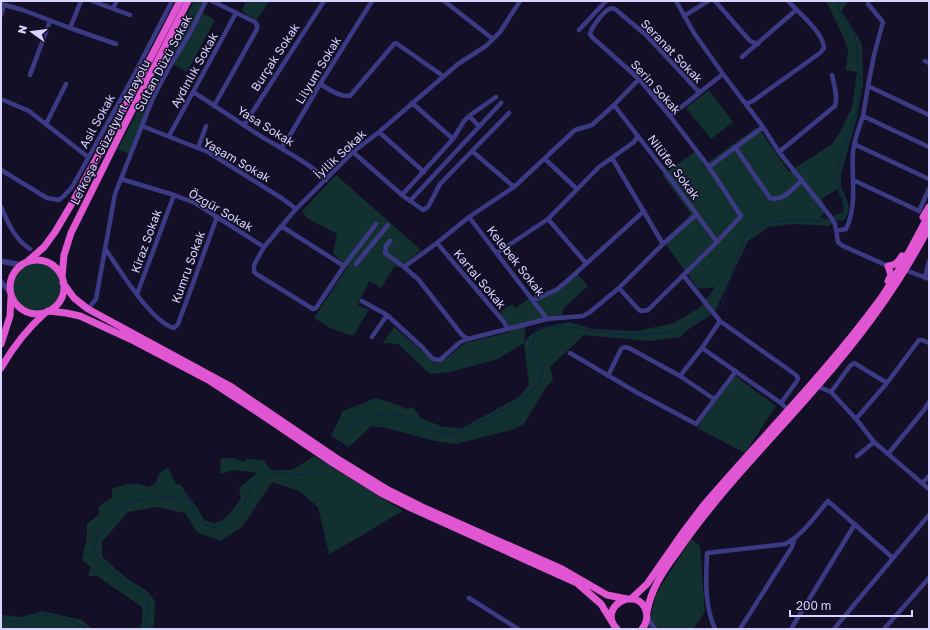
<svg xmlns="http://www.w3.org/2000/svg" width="930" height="630" font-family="'Golos Text',sans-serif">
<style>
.green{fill:#12302f;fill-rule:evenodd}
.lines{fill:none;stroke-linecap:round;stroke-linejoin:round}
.stream{stroke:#0c2248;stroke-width:1}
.minor{stroke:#3d3a85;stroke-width:4.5}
.tertiary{stroke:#3d3a85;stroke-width:5.5}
.trunk{stroke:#e055d1;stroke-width:7}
.labels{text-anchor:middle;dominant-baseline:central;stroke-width:3;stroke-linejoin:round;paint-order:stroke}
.street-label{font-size:12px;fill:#d9d4ff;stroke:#130f26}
</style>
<rect width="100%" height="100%" fill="#130f26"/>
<path class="green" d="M194 1H204L199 11 215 20 187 72 169 62 151 98 129 154 118 149Z
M246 1H269L257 20 246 14 242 10Z
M826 1H849L841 11 854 30 862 44 863 82 858 113 841 175C841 180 840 186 843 191 848 203 853 209 843 221L836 220 830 224 831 226 792 224 769 227 748 241 714 313 689 329 680 337 650 341 584 335 550 367 553 380 545 389 524 424 511 430 456 444 435 441 386 428 371 426 349 447 331 436 343 411 376 398 398 405 406 409 413 407 421 418 443 427 462 428 519 397 529 385 524 343 498 359 450 372 430 374 398 344 383 343 394 327 436 363 448 357 465 343 510 332 500 312 512 304 516 308 534 295 556 288 575 271 588 286 563 309 562 317 526 325 524 342 533 333 549 326 569 322 592 329 637 331 674 323 701 307 715 287 698 289 667 246 664 240 691 214 662 175 696 151 704 165 756 128 762 133 789 172 832 144 842 129 852 107 857 72 846 70 848 50 843 36ZM837 189 843 202V213L836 214 835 216 827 219 820 218 824 213 822 199Z
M709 90 733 122 711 139 686 108Z
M336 175 421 250 399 268 395 265 381 288 369 281 358 305 369 310 353 336 330 328 314 318 348 266 333 254 337 234 307 218 302 211Z
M12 287a24 24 0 1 1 48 0a24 24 0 1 1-48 0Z
M733 374 776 406 745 453 697 428Z
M314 456 403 511C378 525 354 541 329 554L318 507 299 491 272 482 242 527 220 541 197 532 185 513 157 507 128 512 102 542V557L129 580 146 590 155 601 154 625 152 629H138C144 624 142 614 142 607L97 576H88L91 567 82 560C84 548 89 537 86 525L99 514V506L112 498V489C124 485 135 480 147 487L155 484 159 474 168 467 175 483 181 485 188 496 198 509 205 521C208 521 212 523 215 523 226 522 235 507 241 498L239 488 257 473 234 470 220 474 221 458H235L244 462 247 459 263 460 271 470H292Z
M691 539 700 546 705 612 693 629H647L656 594Z
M42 611 82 620 92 629H1V612L3 615 22 617Z"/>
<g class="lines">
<path class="stream" d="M834 220 838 219 844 214 845 204 838 186 837 170 842 151 857 112 860 80 855 34 840 15 839 1
M714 310 723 303 738 254 748 229C764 223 781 220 798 220 809 220 819 222 830 220
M333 452 340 445 346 432 352 424 364 418 383 414 399 415 419 425 439 432 454 433 482 422 527 396 540 381 543 368C531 353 532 346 536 329 554 324 570 327 588 330 633 336 673 341 711 312
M1 617C14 628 35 616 50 615 56 615 76 624 84 626L87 629
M144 629 147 617 148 596 134 589 111 570 96 556 93 548 100 532 112 512 129 503 154 496 190 499 194 512 202 523 215 528 227 522 245 502 251 486 262 477 277 472 301 475 320 467 325 460"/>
<path class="minor" d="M92 1 130 15
M212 1 255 22 257 25V29L214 106
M444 1 493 39
M676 1 694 33 723 74 763 127 779 152 830 216 835 224 838 242 843 246 888 266
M715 1 750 41 758 44
M1 4 23 10 70 28 116 44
M868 4 883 22 874 55 868 86
M113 8 117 1
M1 15 4 5
M684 16 708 1
M70 28 81 1
M579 30 606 1
M742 57 796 10
M925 61 929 63
M30 75 50 21
M639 79 614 105 592 125 575 130 514 187 469 217 437 243 404 267 418 279 462 335 468 339 547 319 583 316 590 312 619 288 663 244 697 214
M320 84C329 89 339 97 350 96L394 44 396 43 443 76
M193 92C221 109 247 129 276 145 293 156 312 165 326 180
M1 99 29 111 88 157
M412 103 453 139
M746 104 753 101 820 53 824 48C823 32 799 13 788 1
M614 105 664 170 717 242
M469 116 496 97
M670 116 723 74
M863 116 868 86 929 115
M46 124 66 84
M244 125 324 1
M142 126 208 152 283 199 296 209
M379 132 424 172
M169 136 236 13
M854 144 929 179
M735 147 770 198C783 202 793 188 802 180
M198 148 206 126
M281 148 286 142 320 84 372 1
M472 151 514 187
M353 152 402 195 423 210 428 207 440 184 509 113
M779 152 835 106C838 96 834 85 832 75
M612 158 663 244
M545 159 577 189
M709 167 763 127
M1 170 47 198 59 200 65 195 72 187 132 79 172 1
M121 179 174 195 195 203 264 247
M853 180 919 211 929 189
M402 195 453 139 464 121 469 116 479 126
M410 201 501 103
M1 207C8 222 14 239 30 249
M469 217 547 319
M548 219 586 263
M376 224 344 266 316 308 313 309 258 275 254 272V265L264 247 296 209 353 152 379 132 458 64 486 46 500 32 520 1
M281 226 344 266
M836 231 846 229C858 204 851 178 853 152 854 140 859 128 863 116L929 147
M390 241 386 246 385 253 404 267
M437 243 504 322 507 328
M106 250C120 270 151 322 174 328L178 324 188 297 217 217
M497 253 548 219 599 167 634 142 638 136
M356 264 388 225
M905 270 929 279
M683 275 720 321 796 375 798 378 797 381 781 403
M925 278 929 261
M619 288 639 310 642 311 648 310 717 242 741 216 709 167 670 116 639 79 592 37 590 34C591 28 603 12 609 9 612 8 613 8 615 9L646 35 699 92
M137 294 174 195
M534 300 556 290 566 282 644 211
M362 301 387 315 422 347 433 359 440 360 460 342 468 339
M88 309 96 299 115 194 153 98 171 64 190 33 206 1
M372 337 387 315
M702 348 781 403 788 410
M570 353 636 392 696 424 736 371
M608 376 621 349 624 347 629 348 680 376 714 399
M680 376 702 348 720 321
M820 384 821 388 831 392 856 419 874 442 929 489
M831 392 850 366 854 363 887 383
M856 419 887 383 919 340H922L929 343
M888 454 924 410 929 402
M857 456 874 442
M922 483 929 476
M469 598 518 629
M647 617 655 629
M715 629C704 605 706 578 707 553L785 544C803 535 815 516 828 501L893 558
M740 629 792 547 794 540
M791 629 855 524
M834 629 929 515
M884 629 929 578"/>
<path class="tertiary" d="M1 261 21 265
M1 282 10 292"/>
<path class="trunk" d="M923 217 929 207
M10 287a27 27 0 1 1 54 0a27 27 0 1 1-54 0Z
M28 261 44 247 55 232 71 205 134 90 180 1
M62 277 64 255 71 233 122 130 188 1
M888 281 891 275 888 266C896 265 898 262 902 256
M63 283 74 298 88 309 230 386 336 458 388 490 422 507 562 569 607 595 627 599
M48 311 66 313 80 316 130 339 210 381 271 421 333 463 381 493 409 507 577 583 601 604 612 622
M1 344 10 316 11 297
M1 368C13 347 27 329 45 313
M631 599 647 584 684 531 703 506C762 437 827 372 881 298 899 272 914 243 929 214
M647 612C651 589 662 573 676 554 718 492 772 439 820 383 862 335 900 284 929 227
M617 629C596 607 638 584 646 611 648 618 646 624 642 629"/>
</g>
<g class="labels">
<g class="street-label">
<text transform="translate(672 51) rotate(46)">Seranat Sokak</text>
<text transform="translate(275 57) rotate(-57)">Burçak Sokak</text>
<text transform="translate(163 63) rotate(-62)">Sultan Düzü Sokak</text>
<text transform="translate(194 70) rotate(-61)">Aydınlık Sokak</text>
<text transform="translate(318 70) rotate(-59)">Lilyum Sokak</text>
<text transform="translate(656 87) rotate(48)">Serin Sokak</text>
<text transform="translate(97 121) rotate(-61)">Asil Sokak</text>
<text transform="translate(266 126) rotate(32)">Yasa Sokak</text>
<text transform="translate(110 132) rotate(-63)">Lefkoşa - Güzelyurt Anayolu</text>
<text transform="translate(340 154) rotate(-43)">İyilik Sokak</text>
<text transform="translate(237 160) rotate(30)">Yaşam Sokak</text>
<text transform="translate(674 167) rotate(53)">Nilüfer Sokak</text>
<text transform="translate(221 210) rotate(30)">Özgür Sokak</text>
<text transform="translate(146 241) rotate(-70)">Kiraz Sokak</text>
<text transform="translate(516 261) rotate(52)">Kelebek Sokak</text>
<text transform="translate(188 267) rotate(-70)">Kumru Sokak</text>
<text transform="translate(480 279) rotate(50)">Kartal Sokak</text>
</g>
</g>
<rect width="930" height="630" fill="none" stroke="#d9d4ff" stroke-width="4"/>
<g transform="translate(32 32) rotate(284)" stroke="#130f26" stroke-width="3" paint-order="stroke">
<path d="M0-3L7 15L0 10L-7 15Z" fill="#d9d4ff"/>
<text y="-6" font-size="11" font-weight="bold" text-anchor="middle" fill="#d9d4ff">N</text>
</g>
<path d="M790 610v6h122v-6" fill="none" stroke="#d9d4ff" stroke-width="2"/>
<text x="796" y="610" font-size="12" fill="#d9d4ff" stroke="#130f26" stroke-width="3" paint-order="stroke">200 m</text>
</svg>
